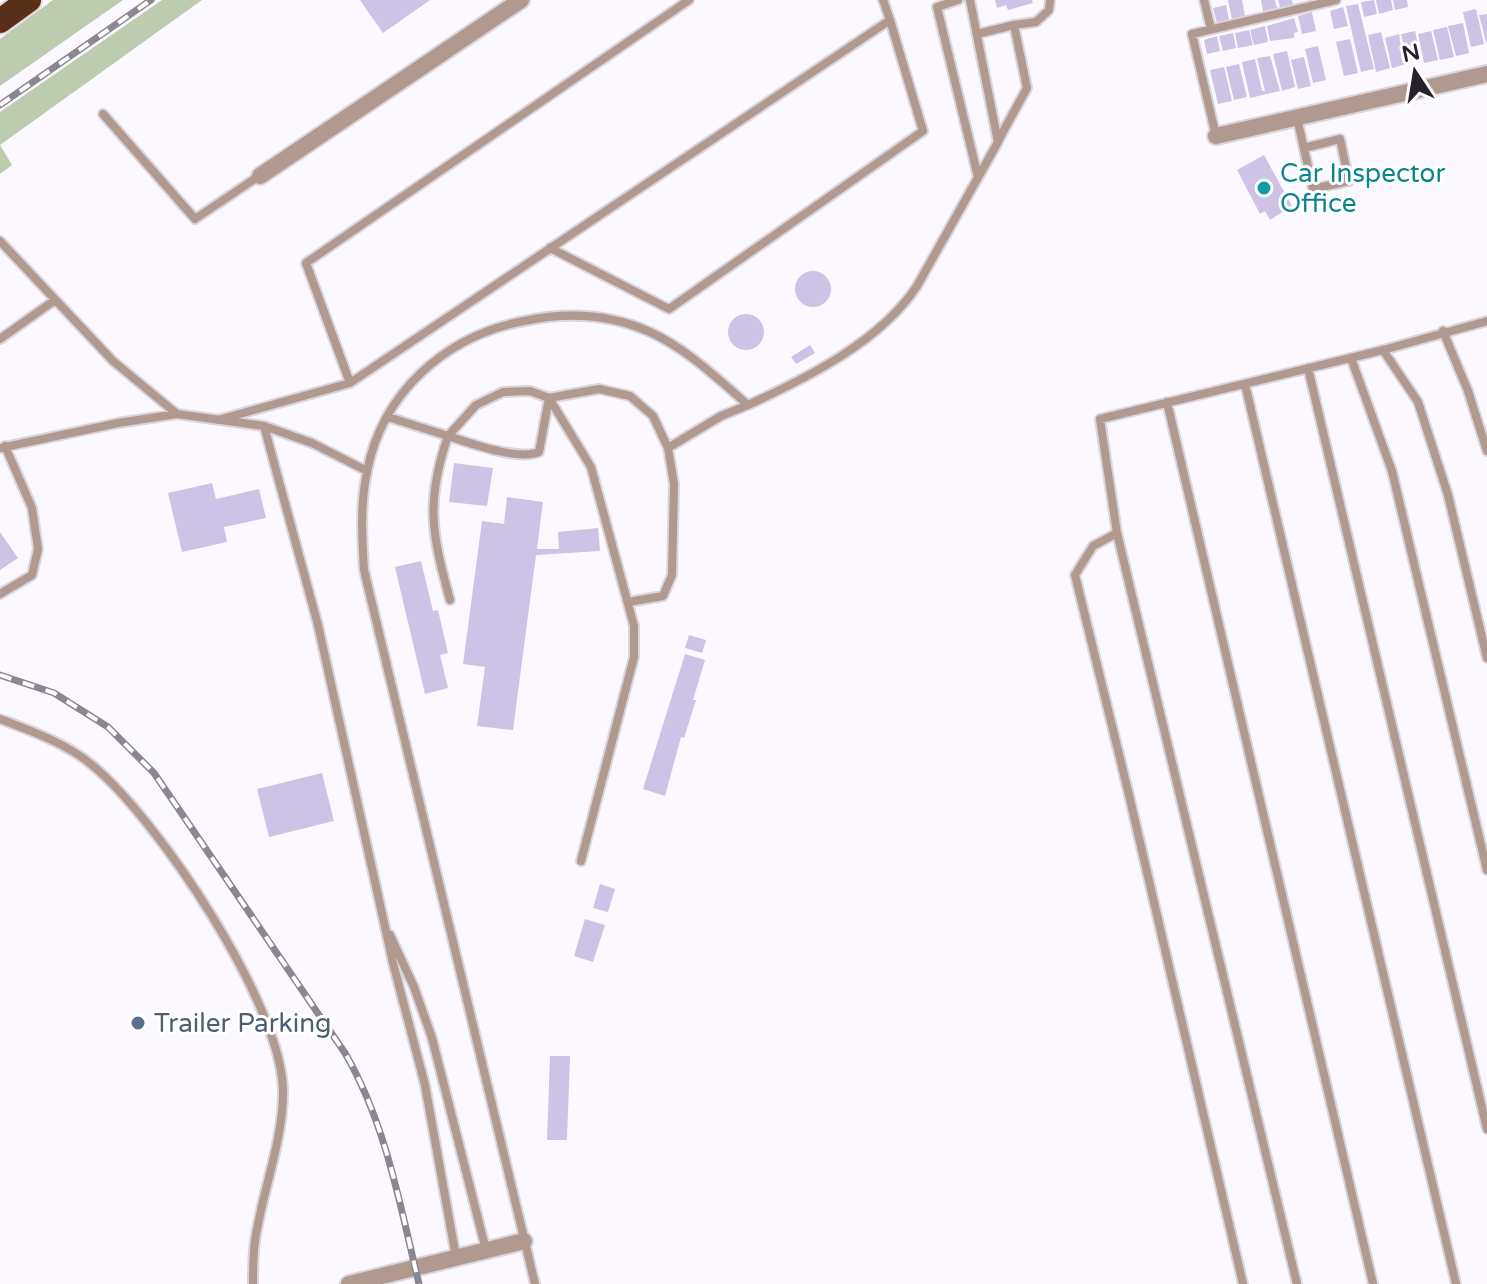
<svg xmlns="http://www.w3.org/2000/svg" width="1487" height="1284" font-family="'Varela Round',sans-serif">
<style>
.green{fill:#bdccae}
.building{fill:#cdc3e6}
.lines{fill:none;stroke-linecap:round;stroke-linejoin:round}
.lane-casing{stroke:#dad5dd;stroke-width:12}
.street-casing{stroke:#dad5dd;stroke-width:20}
.highway-casing{stroke:#dad5dd;stroke-width:28}
.lane{stroke:#b0998e;stroke-width:8}
.street{stroke:#b0998e;stroke-width:16}
.highway{stroke:#592f17;stroke-width:24}
.rail-casing{stroke:#8c8690;stroke-width:7}
.rail{stroke:#fff;stroke-width:4;stroke-dasharray:12;stroke-linecap:butt}
.culture-dot{fill:#0f9aa8;stroke:#fff;stroke-width:3}
.service-dot{fill:#5c6f8a;stroke:#fff;stroke-width:3}
.labels{text-anchor:middle;dominant-baseline:central;stroke-width:6;stroke-linejoin:round;paint-order:stroke}
.culture-label{font-size:26px;fill:#0d838f;stroke:#fff;text-anchor:start}
.service-label{font-size:26px;fill:#4e5e75;stroke:#fff;text-anchor:start}
</style>
<rect width="100%" height="100%" fill="#fcf8ff"/>
<path class="green" d="M53 0H123L0 86V39Z
M162 0H202L0 145 12 165 0 174V112Z"/>
<path class="building" d="M360 0H430L383 33Z
M995 0H1032L1033 3 1008 10 1006 5 997 8Z
M1228 0H1242L1245 16 1232 19Z
M1261 0H1275L1277 8 1263 11Z
M1278 0H1292L1293 5 1280 8Z
M1374 0 1377 14 1364 17 1361 2Z
M1376 0H1391L1393 10 1379 14Z
M1393 0H1407L1408 7 1395 10Z
M1358 4 1374 69 1361 72 1346 6Z
M1226 5 1229 20 1217 23 1213 8Z
M1343 7 1348 26 1334 29 1330 11Z
M1476 9 1484 44 1471 47 1463 12Z
M1312 12 1316 31 1302 34 1298 16Z
M1487 14V42H1486L1479 15Z
M1294 18 1298 32 1294 33V38L1270 41 1267 26Z
M1463 23 1469 53 1456 56 1448 26Z
M1265 26 1268 42 1254 45 1250 30Z
M1447 27 1454 57 1440 60 1433 30Z
M1249 30 1253 45 1238 48 1235 33Z
M1415 31 1421 58 1408 64 1401 34Z
M1431 31 1438 60 1424 63 1418 34Z
M1381 32 1390 68 1376 72 1368 35Z
M1233 33 1236 48 1223 51 1219 36Z
M1399 34 1406 64 1392 68 1385 38Z
M1217 36 1220 51 1207 54 1204 40Z
M1350 39 1358 73 1344 76 1336 42Z
M1318 46 1326 80 1313 83 1305 49Z
M1287 51 1295 87 1282 91 1273 54Z
M1270 56 1280 91 1250 98 1242 62 1255 59 1262 91H1265L1257 58Z
M1304 57 1311 86 1298 89 1291 60Z
M1239 64 1247 97 1234 100 1226 67Z
M1224 67 1232 101 1218 104 1210 70Z
M1264 155 1292 206 1270 220 1265 211 1260 214 1237 170Z
M795 289a18 18 0 1 1 36 0a18 18 0 1 1-36 0Z
M728 332a18 18 0 1 1 36 0a18 18 0 1 1-36 0Z
M810 345 815 353 796 364 791 357Z
M454 463 493 468 487 506 449 502Z
M212 483 216 499 259 489 266 518 224 527 227 542 182 552 168 493Z
M507 497 543 502 537 549H559L558 532 598 528 600 551 536 555 513 730 477 726 485 667 463 664 482 521 504 524Z
M0 532 18 558 0 570Z
M421 561 433 611 438 610 448 653 440 655 448 688 425 694 395 567Z
M689 635 706 640 702 653 685 648Z
M685 654 705 660 693 700H696L684 738 681 737 665 796 643 789Z
M322 773 334 821 269 837 257 789Z
M600 884 615 889 608 912 593 908Z
M585 919 605 925 593 962 574 956Z
M550 1056H570L567 1140H547Z"/>
<g class="lines">
<defs>
<path id="lane" d="M883 0 890 20
M958 0 937 7 978 177
M1204 0 1211 29
M1014 25 1036 22 1049 10 1050 0
M977 34 1014 25 1027 88 998 141
M103 114 195 219 259 176
M1297 118 1313 189 1349 181 1340 139 1304 148
M1216 136 1192 34 1336 0
M0 241 113 361 177 414
M1443 331 1468 391 1487 451
M0 339 55 300
M1383 350 1418 402 1448 495 1487 658
M1351 358 1392 471 1487 870
M1308 368 1487 1129
M350 383 306 263 689 0
M1245 384 1456 1284
M1167 402 1373 1284
M388 417 448 436 476 405 503 392 530 391 549 398 591 467 634 626V657L581 861
M218 420 350 383 890 20 923 131 669 309 550 248
M264 426 318 625 393 963 425 1085 456 1257
M0 448 118 423 177 414 264 426 312 443 367 471
M668 448 721 416 748 405
M1117 533 1093 546 1075 575 1129 795 1243 1284
M0 594 32 575 38 549 32 508 5 446
M450 600C432 534 425 503 448 436 470 443 518 461 539 452L549 398 599 389 630 396 653 416 668 448 674 484 672 575 663 596 628 602
M0 719C31 731 66 743 92 765 158 819 283 1006 283 1092 283 1142 262 1192 255 1241 253 1255 253 1270 253 1284
M390 935 414 987 432 1038 486 1250
M535 1284 364 570C362 537 360 505 367 472 382 392 446 336 524 321 566 312 610 314 650 332 687 349 718 379 748 405 807 378 881 341 917 286L998 142 970 0
M1297 1284 1117 533 1100 419 1383 350 1487 321"/>
<path id="street" d="M1216 136 1487 74
M260 176 521 0
M349 1284 524 1241"/>
<path id="highway" d="M0 21 29 0"/>
</defs>
<use href="#lane" class="lane-casing"/>
<use href="#street" class="street-casing"/>
<use href="#highway" class="highway-casing"/>
<use href="#lane" class="lane"/>
<use href="#street" class="street"/>
<use href="#highway" class="highway"/>
<defs>
<path id="rail" d="M0 105 151 0
M0 675 54 693 108 727 154 773 345 1053C386 1124 400 1205 419 1284"/>
</defs>
<use href="#rail" class="rail-casing"/>
<use href="#rail" class="rail"/>
</g>
<circle class="culture-dot" cx="1264" cy="188" r="8"/>
<circle class="service-dot" cx="138" cy="1023" r="8"/>
<g class="labels">
<g class="culture-label">
<text x="1280" y="173">Car Inspector<tspan x="1280" dy="30">Office</tspan></text>
</g>
<g class="service-label">
<text x="154" y="1023">Trailer Parking</text>
</g>
</g>
<g transform="translate(1415 72) rotate(348)" stroke="#ffffff" stroke-width="6" paint-order="stroke">
<path d="M0-6L14 30L0 20L-14 30Z" fill="#27202c"/>
<text y="-12" font-size="22" font-weight="bold" text-anchor="middle" fill="#27202c">N</text>
</g>
</svg>
